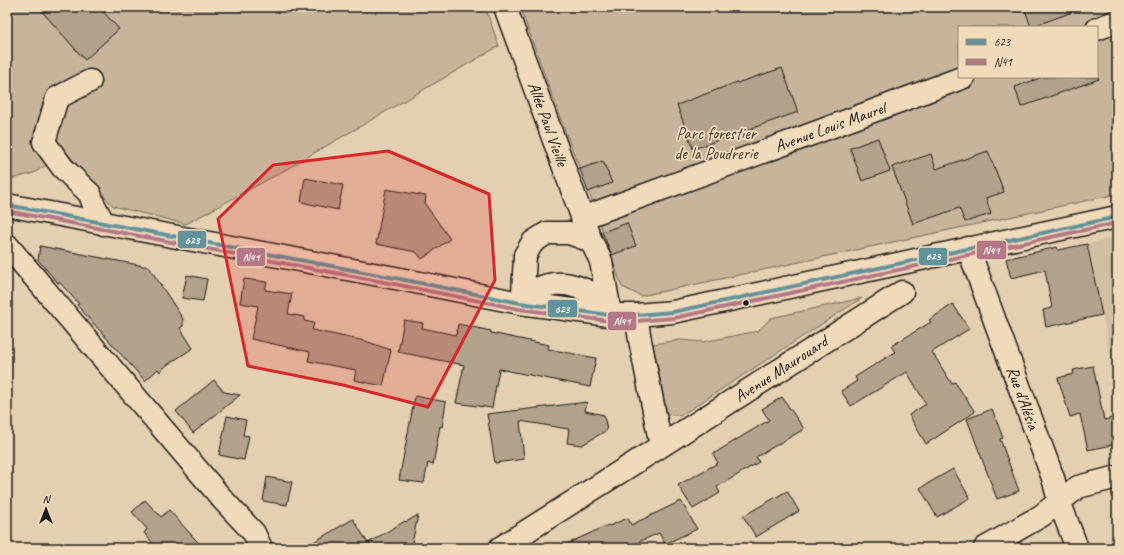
<svg xmlns="http://www.w3.org/2000/svg" width="1124" height="555" font-family="Caveat,sans-serif">
<style>
.built{fill:#d1bfa2}
.green{fill:#c7b49a;stroke:#72685b;fill-rule:evenodd}
.building{fill:#b2a28b;stroke:#1c1c1c}
.lines{fill:none;stroke-linecap:round;stroke-linejoin:round}
.minor-casing{stroke:#1c1c1c;stroke-width:25}
.major-casing{stroke:#1c1c1c;stroke-width:25}
.minor{stroke:#f1dab9;stroke-width:22}
.major{stroke:#f1dab9;stroke-width:22}
.bus-1-casing{stroke:#f1dab9;stroke-width:7}
.bus-2-casing{stroke:#f1dab9;stroke-width:7}
.bus-1{stroke:#62939b;stroke-width:4}
.bus-2{stroke:#b47786;stroke-width:4}
.marked{fill:#d62828;fill-opacity:0.2;stroke:#d62828;stroke-width:3;stroke-linejoin:round}
.bus-dot{fill:#1c1c1c;stroke:#f1dab9;stroke-width:1.5}
.labels{text-anchor:middle;dominant-baseline:central;stroke-width:3.5;stroke-linejoin:round;paint-order:stroke}
.street-label{font-size:17px;fill:#1c1c1c;stroke:#f1dab9}
.park-label{font-size:17px;fill:#47423c;stroke:#f1dab9}
.line-badge{stroke:#f1dab9;stroke-width:1.5}
.badge-label{font-size:11px;text-anchor:middle;font-weight:bold;fill:#fff}
</style>
<rect width="100%" height="100%" fill="#e4cfb0"/>
<filter id="ink" filterUnits="userSpaceOnUse"><feTurbulence type="fractalNoise" baseFrequency=".025" numOctaves="2"/><feDisplacementMap in="SourceGraphic" scale="8" xChannelSelector="R" yChannelSelector="G"/><feConvolveMatrix kernelMatrix="1 2 1 2 8 2 1 2 1" color-interpolation-filters="sRGB"/></filter>
<g filter="url(#ink)">
<path class="built" d="M1117 237V384L1087 244Z"/>
<path class="green" d="M7 7H485L499 46 278 174 186 224 113 206 66 152 34 173 7 180Z
M520 7H1117V194L641 296 622 287 589 192 565 131ZM959 27H1097V77H959Z
M862 298 680 416 667 414 653 344 680 340 703 342 758 331 771 318Z"/>
<path class="building" d="M38 7H99L119 29 85 60Z
M1024 7H1080L1081 9 1031 27Z
M782 68 798 112 693 149 677 105 737 82V83Z
M1043 77H1098L1099 79 1021 107 1015 87Z
M878 138 890 171 862 181 850 148Z
M988 151 1004 192 986 198 991 214 965 222 959 208 913 224 892 167 931 154 936 169Z
M603 161 612 183 588 192 580 169Z
M305 178 343 185 338 210 301 202Z
M386 189 426 196 425 204 450 239 422 259 416 252 376 244Z
M627 223 636 246 612 255 602 232Z
M1087 244 1102 315 1046 327 1043 310 1052 308 1045 270 1011 278 1006 259 1057 247 1058 250Z
M40 246 149 267 183 319V326L180 328 193 348 167 365 160 372 158 369 145 381 77 305 79 304 60 283H58L38 260Z
M187 275 207 279 203 301 182 298Z
M244 279 267 282 265 290 292 294 288 314 305 317 304 321 314 323 312 330 365 341 391 350 383 386 354 380 356 370 308 361 310 352 251 339 258 306 240 303Z
M953 304 969 329 932 352 952 384 955 382 975 412 926 444 909 415 926 404 907 372 851 406 841 391 857 381 855 377 895 352 891 346 931 322 929 320Z
M404 320 423 323 422 328 456 335 458 324 491 331V333L549 345 548 349 596 358 590 387 499 369 492 408 456 403 464 365 398 352Z
M1093 366 1104 420 1117 417V444L1088 450 1080 414 1070 417 1058 378 1074 374 1073 370Z
M214 380 224 392 240 395 193 433 176 411Z
M415 396 446 402 442 427 440 426 433 465 428 463 424 483 399 480Z
M782 397 804 429 756 457 759 462 717 487 720 493 693 509 678 485 718 463 713 454 769 420 762 409Z
M587 402 585 411 604 415 607 430 582 445 567 443 569 429 520 421 524 459 495 463 487 414Z
M992 409 1003 438 1000 439 1019 491 997 499 967 419Z
M227 416 246 420 243 435 249 436 244 460 219 455Z
M953 469 970 498 937 517 920 488Z
M267 477 292 482 287 505 263 501Z
M787 491 799 511 756 537 743 516Z
M145 500 161 517 169 510 203 548H157L144 533 147 529 132 512Z
M681 501 697 529 665 544 659 533 625 548H558L608 525 609 526 628 518 631 525Z
M418 515 411 548H303L353 519 368 543 405 521 406 522Z"/>
<g class="lines">
<defs>
<path id="minor" d="M505 7 591 241
M1097 29 1117 21
M90 81 57 98 44 142 63 168 90 194 93 203 104 224
M582 218 801 138 964 77
M7 245 224 501 254 533 261 548
M968 248 1053 478 1059 501 1077 548
M523 294 525 255 533 242 547 233H569L591 241 601 261 608 301
M520 303 523 294C531 291 540 287 549 285 570 280 590 292 608 301L609 312
M661 446 902 292
M500 548 661 446 640 340 636 315
M985 548 1041 516 1078 487 1117 477"/>
<path id="major" d="M7 205 395 278 520 303 609 315H636L673 312 1117 217"/>
</defs>
<use href="#minor" class="minor-casing"/>
<use href="#major" class="major-casing"/>
<use href="#minor" class="minor"/>
<use href="#major" class="major"/>
<defs>
<path id="bus-1" d="M7 205 395 278 520 303 609 315H636L673 312 1117 217"/>
<path id="bus-2" d="M7 211 394 284 519 309 609 321H636L674 318 1117 223"/>
</defs>
<use href="#bus-1" class="bus-1-casing"/>
<use href="#bus-2" class="bus-2-casing"/>
<use href="#bus-1" class="bus-1"/>
<use href="#bus-2" class="bus-2"/>
</g>
</g>
<path class="marked" d="M388 151 489 194 495 280 428 407 343 385 248 366 218 219 273 165Z"/>
<circle class="bus-dot" cx="746" cy="303" r="3.5"/>
<g class="labels">
<g class="street-label">
<text transform="translate(548 124) rotate(70)">Allée Paul Vieille</text>
<text transform="translate(830 127) rotate(-20)">Avenue Louis Maurel</text>
<text transform="translate(781 369) rotate(-33)">Avenue Maurouard</text>
<text transform="translate(1023 398) rotate(70)">Rue d'Alésia</text>
</g>
<g class="park-label">
<text x="716" y="133">Parc forestier<tspan x="716" dy="20">de la Poudrerie</tspan></text>
</g>
</g>
<g class="line-badge">
<rect x="177" y="230" width="30" height="19" rx="4" fill="#62939b"/>
<rect x="976" y="240" width="31" height="20" rx="4" fill="#b47786"/>
<rect x="918" y="247" width="30" height="19" rx="4" fill="#62939b"/>
<rect x="236" y="247" width="30" height="20" rx="4" fill="#b47786"/>
<rect x="547" y="299" width="31" height="19" rx="4" fill="#62939b"/>
<rect x="607" y="311" width="30" height="20" rx="4" fill="#b47786"/>
</g>
<g class="badge-label">
<text x="192" y="244">623</text>
<text x="991" y="254">N41</text>
<text x="933" y="260">623</text>
<text x="251" y="261">N41</text>
<text x="562" y="313">623</text>
<text x="622" y="325">N41</text>
</g>
<rect width="1124" height="555" fill="none" stroke="#f1dab9" stroke-width="24"/>
<rect x="12" y="12" width="1100" height="531" fill="none" stroke="#1c1c1c" stroke-width="1.5" filter="url(#ink)"/>
<rect x="958" y="26" width="140" height="52" fill="#f1dab9" stroke="#9c8e7a"/>
<rect x="966" y="39" width="20" height="6" fill="#62939b" stroke="#9c8e7a"/>
<text x="994" y="46" font-size="12" fill="#1c1c1c">623</text>
<rect x="966" y="59" width="20" height="6" fill="#b47786" stroke="#9c8e7a"/>
<text x="994" y="66" font-size="12" fill="#1c1c1c">N41</text>
<g transform="translate(46 509)" stroke="#f1dab9" stroke-width="3" paint-order="stroke">
<path d="M0-3L7 15L0 10L-7 15Z" fill="#1c1c1c"/>
<text y="-6" font-size="11" font-weight="bold" text-anchor="middle" fill="#1c1c1c">N</text>
</g>
</svg>
